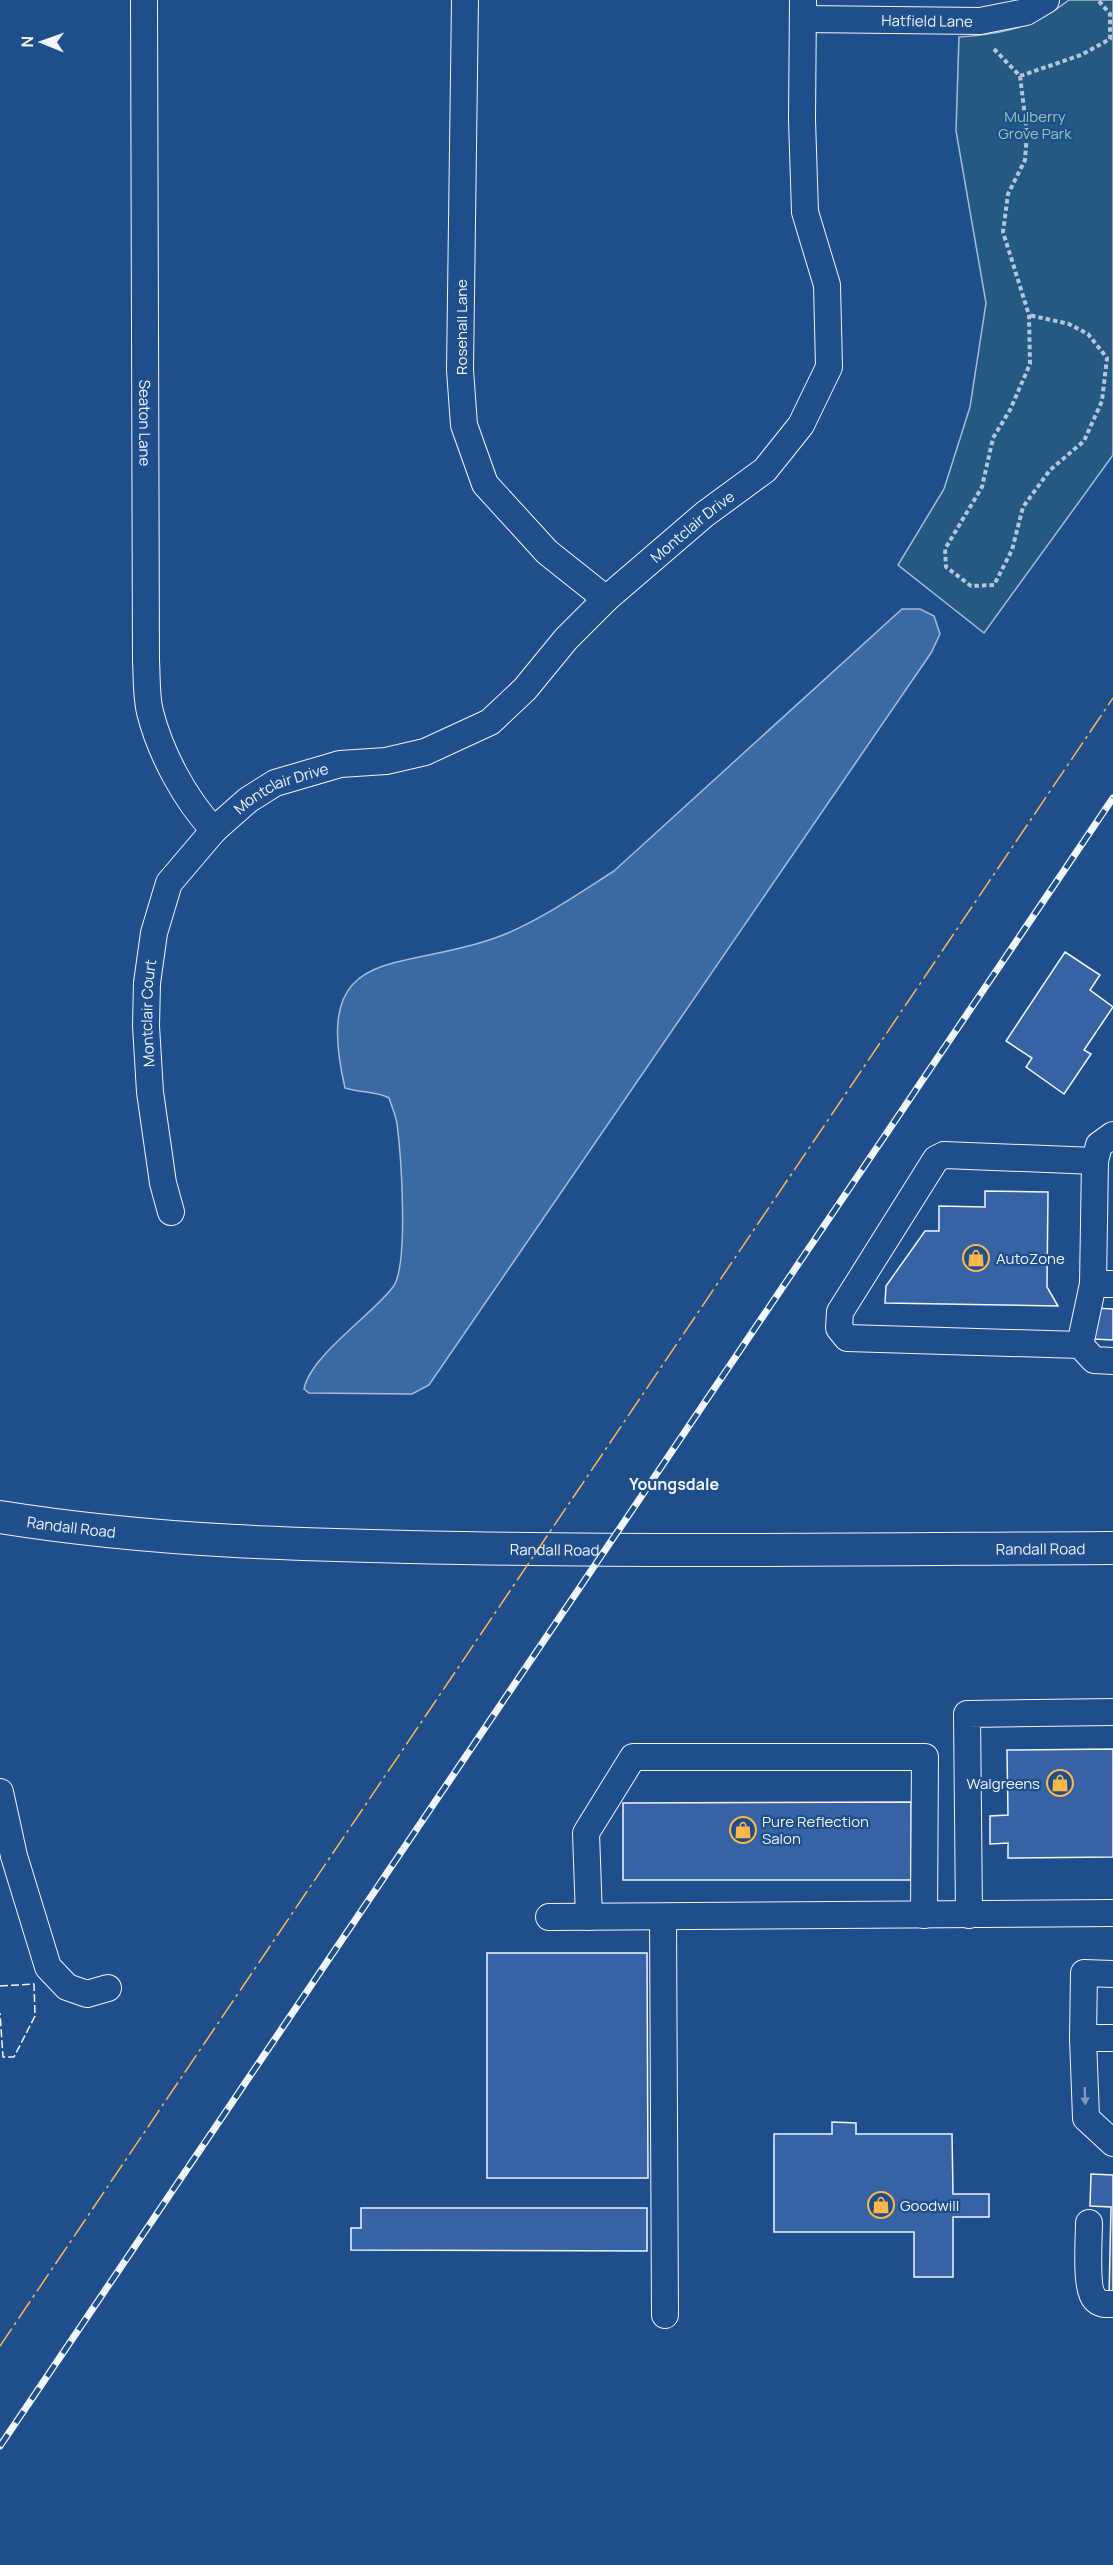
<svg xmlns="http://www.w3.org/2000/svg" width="1113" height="2565" font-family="Manrope,sans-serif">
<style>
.green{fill:#245a82;stroke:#a8bbd7;stroke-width:1.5}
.water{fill:#3b69a3;stroke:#a8bbd7;stroke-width:1.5}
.building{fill:#3563a3;stroke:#f2f6ff;stroke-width:1.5}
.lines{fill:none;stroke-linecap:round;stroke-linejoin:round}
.minor-casing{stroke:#f2f6ff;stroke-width:28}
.major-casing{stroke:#f2f6ff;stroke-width:34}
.path{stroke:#b3c4dc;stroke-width:4;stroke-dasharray:4.5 3;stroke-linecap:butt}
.minor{stroke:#1f4e8c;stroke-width:26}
.major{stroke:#1f4e8c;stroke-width:32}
.rail-casing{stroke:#f2f6ff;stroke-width:7}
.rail{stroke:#1f4e8c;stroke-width:4.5;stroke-dasharray:14;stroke-linecap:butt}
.fence{stroke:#f2f6ff;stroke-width:1.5;stroke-dasharray:8 3;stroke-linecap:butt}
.power{stroke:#ffb74d;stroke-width:1.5;stroke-dasharray:21 4.5 3 4.5;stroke-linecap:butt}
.oneway{fill:#7e9ac0}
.labels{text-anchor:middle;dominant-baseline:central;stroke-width:4.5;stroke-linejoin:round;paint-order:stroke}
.street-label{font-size:15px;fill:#f2f6ff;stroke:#1f4e8c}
.park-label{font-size:15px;fill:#97c8a6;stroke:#1f4e8c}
.poi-label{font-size:15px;fill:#f2f6ff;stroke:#1f4e8c;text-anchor:start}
.neighbourhood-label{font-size:16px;font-weight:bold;fill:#f2f6ff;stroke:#1f4e8c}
</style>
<rect width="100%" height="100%" fill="#1f4e8c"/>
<path class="green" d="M1069 0H1113V455L984 633 898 565 944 489 970 407 986 303 956 131 959 37C1002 34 1034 28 1069 0Z"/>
<path class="water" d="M902 609H920L934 616 940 634 931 653 429 1385 412 1394 309 1393 304 1389C310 1356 371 1316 393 1287 409 1266 401 1154 397 1124 396 1116 392 1107 389 1098 376 1091 360 1093 345 1088 311 941 398 973 495 938 535 924 578 894 614 871Z"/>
<path class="building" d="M1065 952 1100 975 1090 990 1113 1007 1084 1050 1091 1054 1064 1094 1026 1067 1032 1058 1006 1041Z
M985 1191 1048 1192 1047 1287 1058 1306 885 1303 886 1286 925 1231H939V1206L985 1207Z
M1095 1308 1113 1309V1340L1094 1339Z
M1113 1749V1857L1008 1858V1843L990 1844V1816L1008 1815 1007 1750Z
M911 1802V1880H623V1803Z
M487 1953H647L648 2178H487Z
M832 2122 856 2123V2134H952L953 2194H989V2217H953V2277H914V2232H774V2134H832Z
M1091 2174 1113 2175V2297H1109L1111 2207 1090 2206Z
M361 2208H647V2251L351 2250V2228H361Z"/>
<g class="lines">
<defs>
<g id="minor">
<path id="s1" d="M144 0 146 661C147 677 146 696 150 712 160 752 185 800 214 830"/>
<path d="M465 0 460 370 464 425 485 484 547 552 606 599"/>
<path id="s2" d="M804 19 980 21 1026 12 1046 0"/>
<path d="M1113 1135 1099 1145 1095 1161 1093 1284H1113"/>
<path d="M1095 1161 944 1155 936 1159 840 1312 839 1328 847 1338 1080 1345 1094 1360 1113 1361"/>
<path id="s3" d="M171 1212 163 1183 150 1092 146 1026 147 983 154 933 169 883 214 830 248 800 275 783 340 764 386 761 425 752 490 722 525 689 566 639 606 599 705 514 765 470 801 425 829 367 827 285 805 212 802 120 803 0"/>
<path d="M1080 1345 1093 1284"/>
<path d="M0 1792 14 1856 48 1967 67 1987 87 1994 108 1988"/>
<path d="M969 1915 967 1714 1113 1712"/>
<path d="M549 1917 1113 1913"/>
<path d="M589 1917 586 1833 633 1757H925L924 1915"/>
<path d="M663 1917 665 2315"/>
<path d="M1113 1974 1084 1973 1083 2038H1113"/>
<path d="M1083 2038 1086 2118 1113 2143"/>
<path d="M1089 2223C1089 2239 1085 2289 1095 2299 1100 2305 1107 2304 1113 2304"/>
</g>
<g id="major">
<path id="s4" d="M0 1517C156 1542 306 1545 463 1548 680 1552 896 1549 1113 1548"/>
</g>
</defs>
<use href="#minor" class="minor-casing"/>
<use href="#major" class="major-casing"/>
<path class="path" d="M994 49 1020 76 1027 133 1025 160 1008 194 1003 232 1029 315 1030 364 1010 410 993 438 982 487 945 549 946 567 971 586 994 585 1012 550 1023 507 1050 470 1084 441 1102 401 1107 358 1088 334 1069 324 1029 315
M1020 76 1081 55 1110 39V14L1098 0"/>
<use href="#minor" class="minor"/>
<use href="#major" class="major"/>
<defs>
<path id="rail" d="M0 2446 1113 798"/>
</defs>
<use href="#rail" class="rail-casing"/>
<use href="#rail" class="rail"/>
<path class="fence" d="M0 1986 34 1984 35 2016 14 2057H3L0 2013"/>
<path class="power" d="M0 2346 1113 698"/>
</g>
<defs><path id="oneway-solid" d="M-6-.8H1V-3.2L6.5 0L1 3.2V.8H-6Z" transform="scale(1.5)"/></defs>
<use class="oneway" href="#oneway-solid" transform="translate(1085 2096) rotate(88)"/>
<defs>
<symbol id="shop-ring" viewBox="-11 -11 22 22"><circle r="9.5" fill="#1f4e8c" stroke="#ffb74d" stroke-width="1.5"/><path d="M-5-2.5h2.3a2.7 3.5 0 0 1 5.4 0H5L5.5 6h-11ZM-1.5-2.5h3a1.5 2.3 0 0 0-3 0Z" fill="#ffb74d"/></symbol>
</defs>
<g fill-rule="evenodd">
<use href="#shop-ring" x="961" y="1243" width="30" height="30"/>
<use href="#shop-ring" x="1045" y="1768" width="30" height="30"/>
<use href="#shop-ring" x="728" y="1815" width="30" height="30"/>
<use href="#shop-ring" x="866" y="2190" width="30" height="30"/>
</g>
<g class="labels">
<g class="street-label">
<text stroke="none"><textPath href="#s2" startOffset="123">Hatfield Lane</textPath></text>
<text transform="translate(461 327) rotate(-90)">Rosehall Lane</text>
<text stroke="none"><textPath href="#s1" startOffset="423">Seaton Lane</textPath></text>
<text stroke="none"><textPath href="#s3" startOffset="988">Montclair Drive</textPath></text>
<text stroke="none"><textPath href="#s3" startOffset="484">Montclair Drive</textPath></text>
<text stroke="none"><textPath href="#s3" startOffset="201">Montclair Court</textPath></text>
<text stroke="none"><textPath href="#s4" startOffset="72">Randall Road</textPath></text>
<text stroke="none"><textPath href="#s4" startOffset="1042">Randall Road</textPath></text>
<text stroke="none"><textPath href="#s4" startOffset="556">Randall Road</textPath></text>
</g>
<g class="park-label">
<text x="1035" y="116">Mulberry<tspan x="1035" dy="17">Grove Park</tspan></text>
</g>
<g class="poi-label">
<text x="996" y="1258">AutoZone</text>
<text x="1040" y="1783" text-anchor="end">Walgreens</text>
<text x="762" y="1821">Pure Reflection<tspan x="762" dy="17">Salon</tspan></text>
<text x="900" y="2205">Goodwill</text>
</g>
<g class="neighbourhood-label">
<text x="674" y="1484">Youngsdale</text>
</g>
</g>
<g transform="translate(42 42) rotate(271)" stroke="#1f4e8c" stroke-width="4.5" paint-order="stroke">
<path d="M0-4.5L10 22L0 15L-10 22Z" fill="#f2f6ff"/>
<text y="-9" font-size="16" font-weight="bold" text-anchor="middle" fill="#f2f6ff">N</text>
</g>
</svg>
